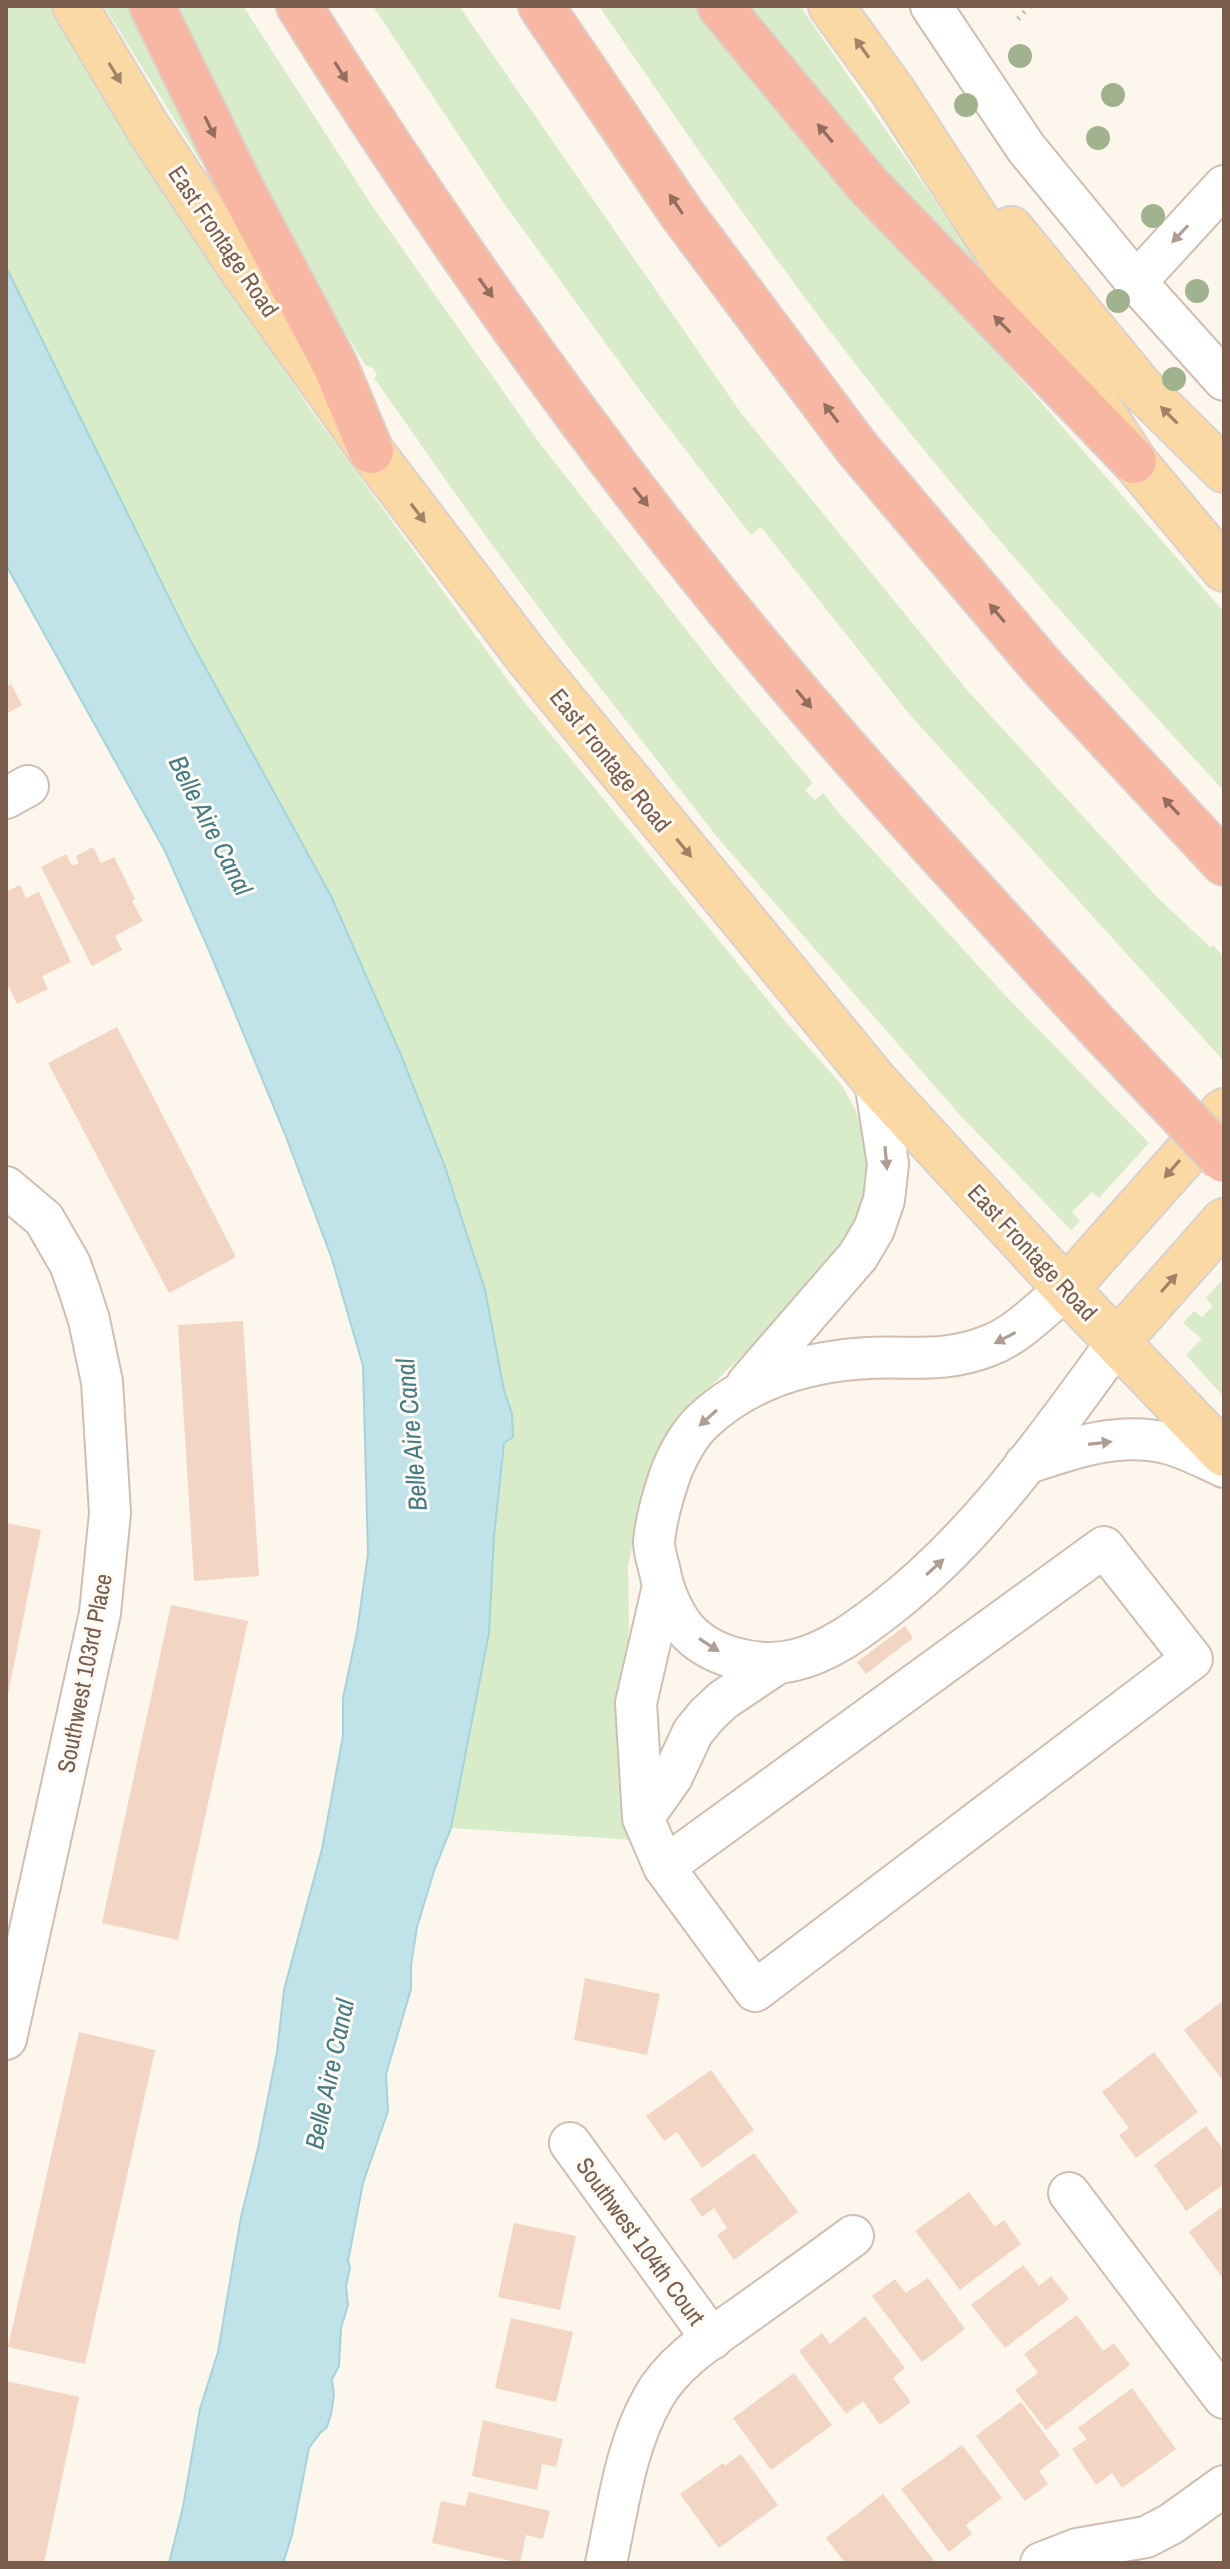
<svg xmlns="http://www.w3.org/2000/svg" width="1230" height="2569" font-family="'Archivo Narrow',sans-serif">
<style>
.green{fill:#d8ecc9}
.water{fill:#bfe3e8;stroke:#a5d3da;stroke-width:2}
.building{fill:#f3d5c3}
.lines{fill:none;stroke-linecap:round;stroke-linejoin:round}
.minor-casing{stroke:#d1beb0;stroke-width:44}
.major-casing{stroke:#dad1cd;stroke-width:48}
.highway-casing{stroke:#dad1cd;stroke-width:48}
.path{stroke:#d9b8a5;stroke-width:5;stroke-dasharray:2 6;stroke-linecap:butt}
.minor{stroke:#fff;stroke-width:40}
.major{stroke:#fbd9a5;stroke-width:44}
.highway{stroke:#f7b7a3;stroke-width:44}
.highway-bridge-casing{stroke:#dad1cd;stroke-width:48;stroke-linecap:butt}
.highway-bridge{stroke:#f7b7a3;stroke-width:44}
.tree{fill:#a0b28e}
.oneway{fill:#a18267}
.oneway2{fill:#936e5e}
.oneway3{fill:#af9d94}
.labels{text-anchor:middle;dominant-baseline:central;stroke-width:6;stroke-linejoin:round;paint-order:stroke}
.street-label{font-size:24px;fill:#7a5c4d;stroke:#fffaf3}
.water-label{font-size:26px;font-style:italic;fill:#437c86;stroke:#fffaf3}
</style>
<rect width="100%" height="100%" fill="#fdf6ec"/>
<path class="green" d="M6 6H52L189 228 308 406 521 698 784 1020 841 1084 855 1109 864 1133 871 1174 853 1236 826 1272 692 1405 643 1497 628 1566 629 1625 625 1696 635 1840 451 1828 489 1633 494 1537 504 1443 512 1414 331 896 188 636 6 267Z
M104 6H133L207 166 201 162Z
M172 6H243L373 207 541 445 721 674 813 783 805 790 815 800 823 793 838 812 1003 993 1149 1143 1099 1198 1092 1192 1072 1212 1080 1221 1071 1230 959 1114 718 838 562 639 474 520 374 378 377 376 374 369 365 365 313 281Z
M373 6H459L741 413 967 690 1157 897 1210 947 1213 945 1224 957V1056L1222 1059 910 715 761 527 751 535 641 392 501 199Z
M599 6H695L1224 612V791C1098 655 974 516 860 370 768 252 683 129 599 6Z
M747 6H800L985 273H981L859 146Z
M1224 1278V1397L1186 1355 1202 1339 1183 1323 1194 1311 1202 1317 1213 1306 1206 1298Z"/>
<path class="water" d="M6 267 188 636 331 896 401 1055 445 1167 485 1290 504 1390 512 1414 513 1437 504 1443 494 1537 489 1633 451 1828 434 1871 417 1927 411 1965V1989L386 2074 388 2111 363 2183 348 2261 350 2268 346 2286 348 2305 341 2328 339 2366 332 2379 334 2395 331 2414 327 2427 320 2433 309 2448 292 2535 283 2563H169L183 2507 200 2409 218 2352 241 2217 258 2148 277 2052 284 1990 322 1849 343 1736V1698L357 1632 368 1554 363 1366 332 1259 285 1134 208 948 165 851 6 565Z"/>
<path class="building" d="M11 684 22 705 6 714V687Z
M93 847 101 863 114 857 135 899 132 901 143 921 115 936 122 950 92 966 41 867 66 854 72 866 79 863 76 856Z
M20 885 26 898 39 892 71 962 42 976 48 989 17 1004 6 981V892Z
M117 1027 236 1257 169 1293 48 1063Z
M243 1321 259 1576 194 1581 178 1325Z
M6 1523 41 1530 7 1699H6Z
M171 1605 248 1621 178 1940 102 1923Z
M905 1626 913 1638 866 1674 857 1662Z
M585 1978 660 1994 647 2055 574 2040Z
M1224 2000V2082L1184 2030Z
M79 2032 155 2050 85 2364 8 2347Z
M1154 2052 1198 2112 1136 2158 1119 2135 1129 2128 1102 2092Z
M711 2070 754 2130 702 2168 677 2132 664 2141 646 2116Z
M1206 2126 1224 2151V2184L1186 2211 1154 2165Z
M754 2153 798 2212 734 2260 717 2235 727 2228 714 2208 702 2217 690 2199Z
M969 2192 995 2227 1004 2220 1021 2244 960 2290 915 2231Z
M1224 2205V2280L1189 2232Z
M514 2223 576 2236 560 2310 498 2297Z
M1023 2265 1039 2286 1051 2276 1069 2299 1005 2348 971 2305Z
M928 2278 965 2329 922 2362 872 2296 895 2279 906 2293Z
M1077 2315 1103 2351 1114 2343 1130 2365 1046 2430 1015 2390 1038 2373 1024 2354Z
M865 2316 905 2368 893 2378 911 2402 880 2425 863 2401 846 2414 799 2351 822 2333 830 2344Z
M511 2318 573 2332 556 2402 495 2388Z
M794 2373 832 2425 771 2470 733 2418Z
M6 2381 79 2397 44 2563H6Z
M1132 2388 1176 2449 1122 2488 1112 2473 1096 2485 1072 2449 1087 2439 1078 2428Z
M1021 2402 1060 2455 1039 2471 1048 2484 1025 2501 976 2436Z
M483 2420 563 2439 556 2467 542 2464 537 2490 472 2476Z
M962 2445 1002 2498 966 2525 972 2534 949 2552 901 2489Z
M741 2454 778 2505 719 2548 680 2494 723 2463 725 2466Z
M469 2492 550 2511 543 2539 526 2535 520 2563 432 2543 441 2501 465 2506Z
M883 2494 936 2563H845L826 2538Z"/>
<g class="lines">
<defs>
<path id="minor" d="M931 6 1026 148 1136 282 1224 380
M1136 282 1224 186
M6 798 28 786
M6 1187 44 1219 70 1264 79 1289 89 1320 102 1382 110 1513 100 1613 6 2039
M1066 1289C1041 1309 1018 1335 988 1346 944 1363 913 1356 869 1358 808 1361 748 1379 703 1421 689 1434 678 1455 671 1472 663 1495 656 1518 654 1542 654 1552 658 1563 660 1572 663 1590 673 1613 684 1627 708 1657 759 1669 795 1660 828 1652 857 1631 884 1610 978 1538 1048 1437 1117 1342
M747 1384 858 1256 874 1229 884 1200 888 1164 875 1081
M1025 1464C1070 1449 1118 1431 1166 1443 1186 1448 1205 1458 1224 1467
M663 1586 636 1703 643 1818 664 1867 755 1991 1192 1659 1104 1547 664 1867
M643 1818 672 1777 693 1732 707 1715 723 1700 778 1663
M570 2143 712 2339
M1069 2193 1224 2398
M606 2563C618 2508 625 2447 653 2398 673 2361 715 2336 748 2312 783 2287 818 2262 853 2236
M1041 2563 1077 2549 1146 2537 1171 2524 1224 2486"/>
<path id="major" d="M75 6 148 128 236 261 371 451 529 659 875 1081 1066 1289 1224 1454
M831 6 892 90 1134 461 1224 569
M1011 229 1141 388 1224 470
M1066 1289 1224 1111
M1117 1342 1224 1221"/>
<path id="highway" d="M152 6 241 188 335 365 371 451
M299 6C428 211 567 410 719 598 840 748 971 888 1101 1030
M541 6 682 214 857 448 1044 669 1224 863
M720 6 867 184 1134 461"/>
</defs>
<use href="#minor" class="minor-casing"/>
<use href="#major" class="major-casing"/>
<use href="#highway" class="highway-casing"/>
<path class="path" d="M1018 19 1030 6"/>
<use href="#minor" class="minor"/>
<use href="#major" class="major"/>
<use href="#highway" class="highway"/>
<defs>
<path id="highway-bridge" d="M1101 1030 1224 1160"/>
</defs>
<use href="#highway-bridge" class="highway-bridge-casing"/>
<use href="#highway-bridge" class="highway-bridge"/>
</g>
<g class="tree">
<circle cx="1020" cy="56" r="12"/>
<circle cx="1113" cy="95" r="12"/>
<circle cx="966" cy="105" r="12"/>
<circle cx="1098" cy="138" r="12"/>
<circle cx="1153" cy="216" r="12"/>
<circle cx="1197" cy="291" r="12"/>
<circle cx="1118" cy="301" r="12"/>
<circle cx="1174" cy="379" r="12"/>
</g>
<defs><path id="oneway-solid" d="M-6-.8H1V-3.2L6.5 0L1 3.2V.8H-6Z" transform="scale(2)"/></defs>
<g class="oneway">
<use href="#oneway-solid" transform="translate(862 48) rotate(-126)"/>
<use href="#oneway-solid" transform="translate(115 73) rotate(59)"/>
<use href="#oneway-solid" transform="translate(1169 415) rotate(-135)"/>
<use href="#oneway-solid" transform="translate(418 513) rotate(53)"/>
<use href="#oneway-solid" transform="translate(684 848) rotate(51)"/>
<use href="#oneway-solid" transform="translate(1172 1169) rotate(131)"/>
<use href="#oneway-solid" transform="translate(1169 1283) rotate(-49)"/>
</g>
<g class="oneway2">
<use href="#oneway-solid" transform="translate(341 72) rotate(58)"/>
<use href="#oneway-solid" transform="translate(210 127) rotate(64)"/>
<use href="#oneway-solid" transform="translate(825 133) rotate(-130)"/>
<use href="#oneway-solid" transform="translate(676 204) rotate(-124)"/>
<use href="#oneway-solid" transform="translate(486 288) rotate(54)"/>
<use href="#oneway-solid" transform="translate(1002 324) rotate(-134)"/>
<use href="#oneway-solid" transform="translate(831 413) rotate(-127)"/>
<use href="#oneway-solid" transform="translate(641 497) rotate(52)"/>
<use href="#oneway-solid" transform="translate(997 613) rotate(-130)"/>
<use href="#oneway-solid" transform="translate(804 699) rotate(50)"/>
<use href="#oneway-solid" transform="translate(1171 806) rotate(-133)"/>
</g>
<g class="oneway3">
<use href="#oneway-solid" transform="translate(1180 234) rotate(133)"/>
<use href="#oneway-solid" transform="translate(886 1158) rotate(85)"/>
<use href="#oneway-solid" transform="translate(1005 1338) rotate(152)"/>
<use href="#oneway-solid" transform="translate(708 1418) rotate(138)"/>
<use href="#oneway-solid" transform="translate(1100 1443) rotate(-7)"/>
<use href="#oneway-solid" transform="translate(935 1567) rotate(-42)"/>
<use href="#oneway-solid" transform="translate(709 1645) rotate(33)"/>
</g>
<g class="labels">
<g class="street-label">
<text transform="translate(224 241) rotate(56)">East Frontage Road</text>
<text transform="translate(611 760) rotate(51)">East Frontage Road</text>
<text transform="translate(1033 1252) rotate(47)">East Frontage Road</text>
<text transform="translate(84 1673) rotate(-79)">Southwest 103rd Place</text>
<text transform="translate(641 2241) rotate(54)">Southwest 104th Court</text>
</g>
<g class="water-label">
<text transform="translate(211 825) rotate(63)">Belle Aire Canal</text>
<text transform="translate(411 1435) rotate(-95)">Belle Aire Canal</text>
<text transform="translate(329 2074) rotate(-78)">Belle Aire Canal</text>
</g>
</g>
<rect width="1230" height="2569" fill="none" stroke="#7a5c4d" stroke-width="16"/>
</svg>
